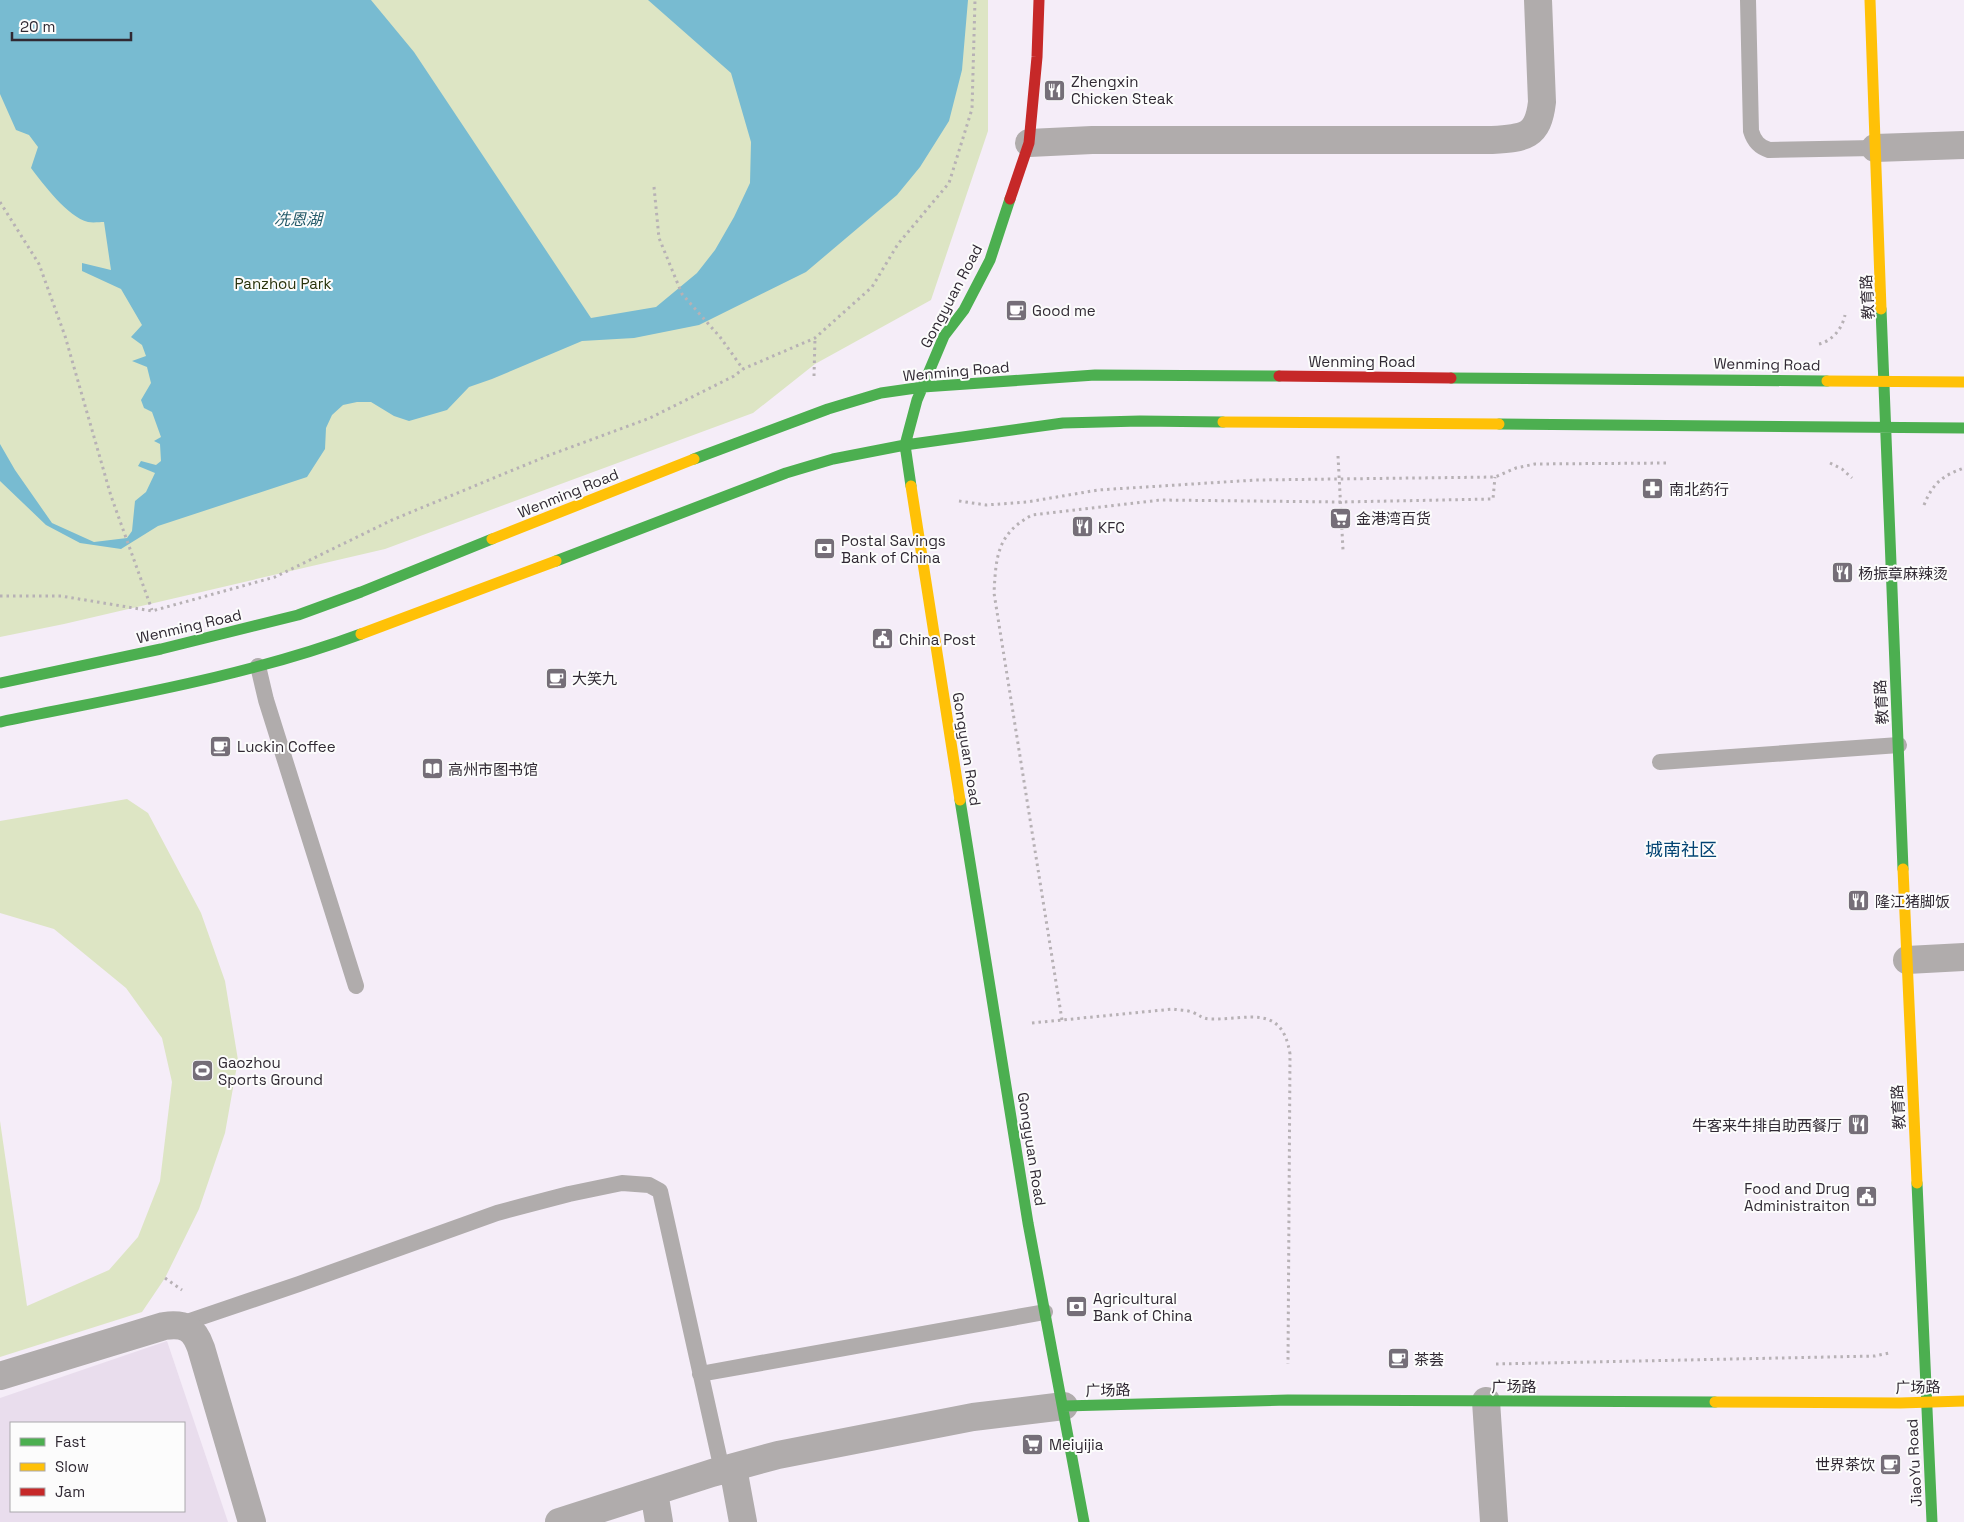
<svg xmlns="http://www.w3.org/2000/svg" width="1964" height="1522" font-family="'Space Grotesk','Noto Sans SC',sans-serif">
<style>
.education{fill:#e9dded;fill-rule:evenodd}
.green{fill:#dde5c4}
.water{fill:#78bbd1}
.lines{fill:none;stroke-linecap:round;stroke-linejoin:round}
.path{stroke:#b7b1b5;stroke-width:3;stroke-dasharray:2.5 4;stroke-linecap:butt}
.lane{stroke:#b0acac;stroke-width:16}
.street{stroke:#b0acac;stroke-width:28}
.fast{stroke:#4caf50;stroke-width:11}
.slow{stroke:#ffc107;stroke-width:11}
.jam{stroke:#c62828;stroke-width:11}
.labels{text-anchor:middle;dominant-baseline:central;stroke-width:4;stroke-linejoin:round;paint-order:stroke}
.poi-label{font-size:15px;fill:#302933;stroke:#fcfcfc;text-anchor:start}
.park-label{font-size:15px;fill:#28320b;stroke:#fcfcfc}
.street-label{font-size:15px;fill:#302933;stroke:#fcfcfc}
.water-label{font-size:16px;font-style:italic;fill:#255b6a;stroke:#fcfcfc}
.quarter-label{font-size:18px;fill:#034473;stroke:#fcfcfc}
</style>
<rect width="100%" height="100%" fill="#f5edf8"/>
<path class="education" d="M167 1341 228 1522H0V1398ZM11 1423H184V1511H11Z"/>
<path class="green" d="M0 0H988V131L931 300 815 364 753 413 385 549 64 624 0 637Z
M127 799 148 813 201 913 225 981 238 1060 225 1133 199 1209 165 1278 142 1312 0 1357V1121L27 1306 109 1270 138 1237 160 1181 172 1082 162 1038 126 988 54 929 0 913V821Z"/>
<path class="water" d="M0 0H371L414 52 591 318 656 307 697 273 715 250 734 217 750 183 751 142 731 73 648 0H968L962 70 949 121 920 167 897 195 806 272 699 325 634 338 582 341 492 379 469 387 447 410 409 421 394 416 371 402H357L343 405 332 415 326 428 325 449 307 477 158 526 121 549 80 543 46 525 0 481V444L15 470 52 523 94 542 127 538 132 531 135 501 146 492 155 473 138 466 141 461 156 465 161 461 160 444 154 441 161 437 152 412 144 408 141 400 151 383 147 367 132 361 146 356 142 345 131 337 142 325 121 289 82 271V263L111 270 104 222C100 222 93 223 88 222 68 217 43 184 31 168L38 147 29 135 16 130 0 94Z"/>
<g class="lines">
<path class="path" d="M654 187 659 238 682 294 720 337 743 369
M0 202 39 264 65 336 111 496 152 610
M1819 344C1832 341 1842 329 1845 315
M814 376 815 338
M1338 456 1343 550
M1830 463 1842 469 1852 478
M959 501 986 505 1027 502 1098 490 1256 480 1495 477 1516 468 1535 464 1669 463
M1924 505C1933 483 1942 476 1964 468
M0 596H61L152 611 275 577 392 520 547 456 650 418 734 376 743 369 815 338 872 287 898 244 949 183 972 109 975 0
M1062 1020 994 593C996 556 997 534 1032 515L1160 500 1341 502 1493 499 1495 477
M1032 1023 1173 1009C1179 1010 1186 1010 1192 1012 1199 1015 1203 1019 1210 1019 1248 1020 1282 1003 1290 1054L1288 1364
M165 1278 182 1290
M1496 1364 1875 1356 1889 1353"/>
<path class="lane" d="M1748 0 1751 131C1754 141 1759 147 1769 150L1875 148
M258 666 266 700 356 986
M1660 762 1899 745
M178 1325 299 1284 497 1213 523 1206 569 1194 622 1183 649 1185 660 1191 722 1470
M700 1374 1045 1312"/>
<path class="street" d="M1029 143 1092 140H1492C1525 138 1538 137 1542 102L1538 0
M1875 148 1964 145
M1907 960 1964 957
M0 1376 164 1326C185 1323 194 1328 201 1348L252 1522
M1486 1401 1494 1522
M733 1468 743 1522
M654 1492 659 1522
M559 1522 712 1473 778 1455 973 1417 1064 1406"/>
<path class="fast" d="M1881 309 1903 869
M1451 378 1827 381
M1499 424 1964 428
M694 459 828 409 881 393 923 387 1095 375 1279 376
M911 486 905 445 917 400 944 336 964 310 990 260 1010 199
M556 561 786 473 833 459 905 445 1063 423 1140 421 1223 422
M0 683 161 649 298 615 361 592 492 539
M0 722C121 697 245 677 361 634
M960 800 1028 1223 1084 1522
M1917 1183 1932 1522
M1064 1406 1288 1400 1715 1402"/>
<path class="slow" d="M1870 0 1881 309
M1827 381 1964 382
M1223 422 1499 424
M911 486 960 800
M492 539 694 459
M361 634 556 561
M1903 869 1917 1183
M1715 1402 1900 1403 1964 1401"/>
<path class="jam" d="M1010 199 1029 143 1037 57 1039 0
M1279 376 1451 378"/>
</g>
<defs>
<symbol id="restaurant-square" viewBox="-11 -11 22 22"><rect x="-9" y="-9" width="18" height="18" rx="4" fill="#756e78" stroke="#fcfcfc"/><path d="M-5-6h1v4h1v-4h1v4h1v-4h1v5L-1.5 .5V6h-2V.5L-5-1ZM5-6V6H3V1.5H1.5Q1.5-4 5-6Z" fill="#fff"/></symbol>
<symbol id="cafe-square" viewBox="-11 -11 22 22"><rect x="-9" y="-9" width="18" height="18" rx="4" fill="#756e78" stroke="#fcfcfc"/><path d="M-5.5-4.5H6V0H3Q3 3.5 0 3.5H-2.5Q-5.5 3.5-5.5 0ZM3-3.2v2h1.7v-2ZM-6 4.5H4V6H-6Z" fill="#fff"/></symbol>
<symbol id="pharmacy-square" viewBox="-11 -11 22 22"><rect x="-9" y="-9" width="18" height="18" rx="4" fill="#756e78" stroke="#fcfcfc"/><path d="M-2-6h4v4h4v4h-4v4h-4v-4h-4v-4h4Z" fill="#fff"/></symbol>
<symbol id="supermarket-square" viewBox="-11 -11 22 22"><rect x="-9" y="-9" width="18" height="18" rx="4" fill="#756e78" stroke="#fcfcfc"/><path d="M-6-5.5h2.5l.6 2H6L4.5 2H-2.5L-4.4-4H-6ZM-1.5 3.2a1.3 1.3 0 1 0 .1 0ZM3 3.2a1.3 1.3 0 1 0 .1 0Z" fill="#fff"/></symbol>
<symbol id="bank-square" viewBox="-11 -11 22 22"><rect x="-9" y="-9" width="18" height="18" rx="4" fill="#756e78" stroke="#fcfcfc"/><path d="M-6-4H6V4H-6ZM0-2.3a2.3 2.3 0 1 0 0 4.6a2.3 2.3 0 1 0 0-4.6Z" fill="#fff"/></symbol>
<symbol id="civic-square" viewBox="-11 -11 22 22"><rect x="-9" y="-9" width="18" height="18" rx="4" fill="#756e78" stroke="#fcfcfc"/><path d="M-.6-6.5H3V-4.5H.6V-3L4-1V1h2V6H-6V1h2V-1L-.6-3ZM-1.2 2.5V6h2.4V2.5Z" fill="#fff"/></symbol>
<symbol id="library-square" viewBox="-11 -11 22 22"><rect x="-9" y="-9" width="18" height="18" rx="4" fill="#756e78" stroke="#fcfcfc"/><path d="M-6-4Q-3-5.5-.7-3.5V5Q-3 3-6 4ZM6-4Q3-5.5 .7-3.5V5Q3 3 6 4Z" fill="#fff"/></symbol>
<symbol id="stadium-square" viewBox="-11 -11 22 22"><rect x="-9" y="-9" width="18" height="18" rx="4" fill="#756e78" stroke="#fcfcfc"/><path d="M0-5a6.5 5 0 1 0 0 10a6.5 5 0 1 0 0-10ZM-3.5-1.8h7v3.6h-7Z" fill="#fff"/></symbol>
</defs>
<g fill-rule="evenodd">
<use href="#restaurant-square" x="1042" y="78" width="25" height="25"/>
<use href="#cafe-square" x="1004" y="298" width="25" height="25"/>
<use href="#pharmacy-square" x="1640" y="476" width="25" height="25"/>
<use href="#supermarket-square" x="1328" y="506" width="25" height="25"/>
<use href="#restaurant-square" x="1070" y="514" width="25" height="25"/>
<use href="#bank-square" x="812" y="536" width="25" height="25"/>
<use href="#restaurant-square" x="1830" y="560" width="25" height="25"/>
<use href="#civic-square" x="870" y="626" width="25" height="25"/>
<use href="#cafe-square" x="544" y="666" width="25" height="25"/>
<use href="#cafe-square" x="208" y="734" width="25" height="25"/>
<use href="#library-square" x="420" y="756" width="25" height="25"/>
<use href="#restaurant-square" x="1846" y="888" width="25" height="25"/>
<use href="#stadium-square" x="190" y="1058" width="25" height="25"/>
<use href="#restaurant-square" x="1846" y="1112" width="25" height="25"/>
<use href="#civic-square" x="1854" y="1184" width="25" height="25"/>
<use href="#bank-square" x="1064" y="1294" width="25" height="25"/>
<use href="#cafe-square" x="1386" y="1346" width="25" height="25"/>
<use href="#supermarket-square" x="1020" y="1432" width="25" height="25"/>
<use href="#cafe-square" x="1878" y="1452" width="25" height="25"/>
</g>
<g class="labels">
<g class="poi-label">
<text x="1071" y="81">Zhengxin<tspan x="1071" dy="17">Chicken Steak</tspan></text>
<text x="1032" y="310">Good me</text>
<text x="1669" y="489">南北药行</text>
<text x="1356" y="518">金港湾百货</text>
<text x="1098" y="527">KFC</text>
<text x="841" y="540">Postal Savings<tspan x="841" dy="17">Bank of China</tspan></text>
<text x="1858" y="573">杨振章麻辣烫</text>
<text x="899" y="639">China Post</text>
<text x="572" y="678">大笑九</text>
<text x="237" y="746">Luckin Coffee</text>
<text x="448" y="769">高州市图书馆</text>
<text x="1875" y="901">隆江猪脚饭</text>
<text x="218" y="1062">Gaozhou<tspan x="218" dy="17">Sports Ground</tspan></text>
<text x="1842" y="1125" text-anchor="end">牛客来牛排自助西餐厅</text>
<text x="1850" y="1188" text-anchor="end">Food and Drug<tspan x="1850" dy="17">Administraiton</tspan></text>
<text x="1093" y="1298">Agricultural<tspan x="1093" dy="17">Bank of China</tspan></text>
<text x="1414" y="1359">茶荟</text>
<text x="1049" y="1444">Meiyijia</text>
<text x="1875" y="1464" text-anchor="end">世界茶饮</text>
</g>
<g class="park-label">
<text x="283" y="283">Panzhou Park</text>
</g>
<g class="street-label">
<text transform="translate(951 296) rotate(-62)">Gongyuan Road</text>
<text transform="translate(1867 297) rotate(-93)">教育路</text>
<text x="1362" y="361">Wenming Road</text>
<text transform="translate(1767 364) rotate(1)">Wenming Road</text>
<text transform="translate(956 371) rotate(-5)">Wenming Road</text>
<text transform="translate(568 493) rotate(-22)">Wenming Road</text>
<text transform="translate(189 626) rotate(-13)">Wenming Road</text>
<text transform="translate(1881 702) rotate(-93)">教育路</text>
<text transform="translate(967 749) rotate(81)">Gongyuan Road</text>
<text transform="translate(1898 1107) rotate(-93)">教育路</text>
<text transform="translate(1032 1149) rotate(81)">Gongyuan Road</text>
<text x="1514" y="1386">广场路</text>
<text transform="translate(1918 1387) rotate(-1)">广场路</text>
<text transform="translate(1108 1390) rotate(-1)">广场路</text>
<text transform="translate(1914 1463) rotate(-93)">JiaoYu Road</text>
</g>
<g class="water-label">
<text x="298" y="219">冼恩湖</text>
</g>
<g class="quarter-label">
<text x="1681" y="849">城南社区</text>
</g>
</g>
<rect x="10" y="1422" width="175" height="90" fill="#fcfcfc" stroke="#aaa8ac"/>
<rect x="20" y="1438" width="25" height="8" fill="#4caf50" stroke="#aaa8ac"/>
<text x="55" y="1447" font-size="15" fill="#302933">Fast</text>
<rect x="20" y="1463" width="25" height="8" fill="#ffc107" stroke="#aaa8ac"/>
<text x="55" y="1472" font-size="15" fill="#302933">Slow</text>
<rect x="20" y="1488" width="25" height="8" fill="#c62828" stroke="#aaa8ac"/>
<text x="55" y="1497" font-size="15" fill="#302933">Jam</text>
<path d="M12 32v8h119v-8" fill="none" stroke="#302933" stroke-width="2.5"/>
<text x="20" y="32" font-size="15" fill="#302933" stroke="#fcfcfc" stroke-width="4" paint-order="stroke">20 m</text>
</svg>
